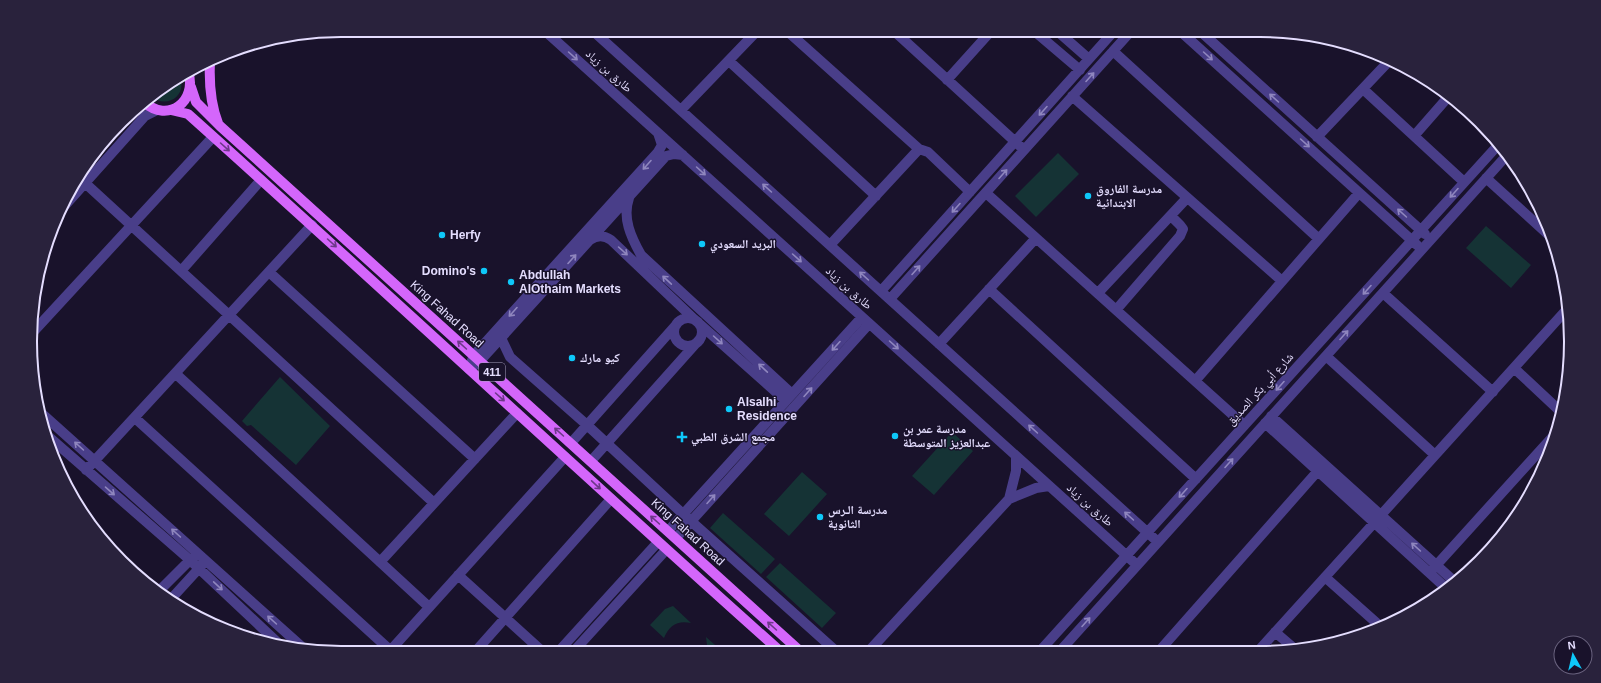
<svg xmlns="http://www.w3.org/2000/svg" width="1601" height="683" font-family="Arial,'Noto Naskh Arabic',sans-serif">
<style>
.green{fill:#153335}
.lines{fill:none;stroke-linecap:round;stroke-linejoin:round}
.minor{stroke:#493e89;stroke-width:10}
.major{stroke:#d466fb;stroke-width:10}
.oneway{stroke:#8f86be}
.oneway2{stroke:#6d3889}
.poi-dot{fill:#0ec8f9;stroke:#19122b;stroke-width:1.5}
.labels{text-anchor:middle;dominant-baseline:central;stroke-width:3;stroke-linejoin:round;paint-order:stroke}
.shield{fill:#19122b;stroke:#a7a0bf;stroke-width:1}
.shield-label{font-size:11px;font-weight:bold;fill:#e4ddfe}
.street-label{font-size:12px;fill:#e4ddfe;stroke:#19122b}
.poi-label{font-size:12px;font-weight:bold;fill:#e4ddfe;stroke:#19122b;text-anchor:start}
.rim{fill:none;stroke:#e4ddfe;stroke-width:2}
</style>
<rect width="100%" height="100%" fill="#19122b"/>
<path class="green" d="M179 76C189 95 166 110 151 96Z
M1058 153 1079 174 1036 217 1015 196Z
M1486 226 1531 265 1511 288 1466 248Z
M280 377 330 426 296 465 251 425 247 426 242 421Z
M952 432 973 451 934 495 912 476Z
M802 472 827 494 789 536 764 514Z
M723 513 775 559 761 574 710 528Z
M780 563 836 613 822 628 766 577Z
M673 606 691 623C678 620 669 625 664 638L650 625 665 609Z
M706 637 723 652H705L707 645Z"/>
<g class="lines">
<path class="minor" d="M544 30 1137 565
M592 30 1158 542
M786 30 919 149 830 245
M893 30 1020 146
M1033 30 1080 70
M1056 30 1089 59
M1179 30 1417 245
M1199 30 1425 234
M1113 51 1319 239
M729 61 876 196
M947 80 992 30
M1363 89 1464 182
M1072 96 1282 281
M681 110 758 30
M1414 136 1449 96
M1317 137 1390 60
M919 149 928 152 970 192
M1486 178 1551 237
M85 183 434 503
M986 193 1244 425
M629 198C622 218 631 237 641 255L792 394
M61 210 145 116 157 110
M590 240C597 235 604 235 611 240L694 319 786 401
M181 271 261 180
M269 272 475 459
M989 289 1196 479
M881 291 1115 30
M1098 293 1187 198
M1383 293 1493 392
M890 299 1132 30
M1116 310 1180 236 1183 229 1180 225 1171 216
M674 332a14 14 0 1 1 28 0a14 14 0 1 1-28 0Z
M34 331 213 137
M501 338 510 357 587 425 683 514 837 652
M939 344 1036 238
M1326 356 1435 455
M474 366 480 361 666 156 674 154 683 155
M1514 368 1561 412
M469 369 474 355 658 152 662 145 658 133
M176 374 429 607
M1195 381 1359 193
M39 411 301 646
M1271 416 1455 582
M135 418 390 650
M1265 423 1446 588
M49 437 190 560 278 643
M571 443 676 325
M1016 456V471L1009 499 1036 488 1049 486
M591 461 699 340
M86 470 312 225
M1381 515 1568 308
M668 531 862 317
M676 538 869 324
M380 562 517 413
M1432 570 1556 433
M458 575 543 652
M1325 577 1380 626
M158 592 195 555
M171 599 203 564
M1275 632 1296 650
M1259 650 1374 523
M1040 651 1499 144
M1060 651 1508 154
M1159 651 1324 464
M558 652 658 542
M573 652 666 550
M868 652 1009 499
M388 653 565 457
M474 653 611 499"/>
<path class="major" d="M210 61C209 82 210 103 218 123
M191 87 196 102 220 126 801 652
M144 102C168 124 198 101 188 71
M171 110 188 114C387 292 581 474 781 652"/>
</g>
<defs><path id="oneway-shaft" d="M-6 0H5M1.5-3L5.5 0L1.5 3" fill="none" stroke-width="1.6" stroke-linecap="round" stroke-linejoin="round"/></defs>
<g class="oneway">
<use href="#oneway-shaft" transform="translate(573 56) rotate(42)"/>
<use href="#oneway-shaft" transform="translate(1208 56) rotate(42)"/>
<use href="#oneway-shaft" transform="translate(1090 77) rotate(-48)"/>
<use href="#oneway-shaft" transform="translate(1274 98) rotate(-138)"/>
<use href="#oneway-shaft" transform="translate(1043 111) rotate(132)"/>
<use href="#oneway-shaft" transform="translate(1305 143) rotate(42)"/>
<use href="#oneway-shaft" transform="translate(647 165) rotate(132)"/>
<use href="#oneway-shaft" transform="translate(701 171) rotate(42)"/>
<use href="#oneway-shaft" transform="translate(1003 174) rotate(-48)"/>
<use href="#oneway-shaft" transform="translate(767 188) rotate(-138)"/>
<use href="#oneway-shaft" transform="translate(1454 193) rotate(132)"/>
<use href="#oneway-shaft" transform="translate(956 208) rotate(132)"/>
<use href="#oneway-shaft" transform="translate(1402 213) rotate(-138)"/>
<use href="#oneway-shaft" transform="translate(623 251) rotate(42)"/>
<use href="#oneway-shaft" transform="translate(797 258) rotate(42)"/>
<use href="#oneway-shaft" transform="translate(572 259) rotate(-48)"/>
<use href="#oneway-shaft" transform="translate(916 270) rotate(-48)"/>
<use href="#oneway-shaft" transform="translate(864 276) rotate(-138)"/>
<use href="#oneway-shaft" transform="translate(667 280) rotate(-137)"/>
<use href="#oneway-shaft" transform="translate(1367 290) rotate(132)"/>
<use href="#oneway-shaft" transform="translate(513 312) rotate(132)"/>
<use href="#oneway-shaft" transform="translate(1344 335) rotate(-48)"/>
<use href="#oneway-shaft" transform="translate(718 340) rotate(42)"/>
<use href="#oneway-shaft" transform="translate(894 345) rotate(42)"/>
<use href="#oneway-shaft" transform="translate(836 346) rotate(132)"/>
<use href="#oneway-shaft" transform="translate(763 368) rotate(-137)"/>
<use href="#oneway-shaft" transform="translate(1280 386) rotate(132)"/>
<use href="#oneway-shaft" transform="translate(808 392) rotate(-48)"/>
<use href="#oneway-shaft" transform="translate(1033 429) rotate(-138)"/>
<use href="#oneway-shaft" transform="translate(79 446) rotate(-138)"/>
<use href="#oneway-shaft" transform="translate(1229 463) rotate(-48)"/>
<use href="#oneway-shaft" transform="translate(110 491) rotate(41)"/>
<use href="#oneway-shaft" transform="translate(1183 493) rotate(132)"/>
<use href="#oneway-shaft" transform="translate(711 499) rotate(-48)"/>
<use href="#oneway-shaft" transform="translate(1129 516) rotate(-138)"/>
<use href="#oneway-shaft" transform="translate(176 533) rotate(-138)"/>
<use href="#oneway-shaft" transform="translate(1416 547) rotate(-138)"/>
<use href="#oneway-shaft" transform="translate(218 586) rotate(43)"/>
<use href="#oneway-shaft" transform="translate(272 620) rotate(-138)"/>
<use href="#oneway-shaft" transform="translate(1086 622) rotate(-48)"/>
</g>
<g class="oneway2">
<use href="#oneway-shaft" transform="translate(225 147) rotate(42)"/>
<use href="#oneway-shaft" transform="translate(332 243) rotate(42)"/>
<use href="#oneway-shaft" transform="translate(462 345) rotate(-138)"/>
<use href="#oneway-shaft" transform="translate(500 397) rotate(42)"/>
<use href="#oneway-shaft" transform="translate(559 432) rotate(-138)"/>
<use href="#oneway-shaft" transform="translate(596 485) rotate(43)"/>
<use href="#oneway-shaft" transform="translate(655 520) rotate(-138)"/>
<use href="#oneway-shaft" transform="translate(772 626) rotate(-138)"/>
</g>
<g class="poi-dot">
<circle cx="1088" cy="196" r="4"/>
<circle cx="442" cy="235" r="4"/>
<circle cx="702" cy="244" r="4"/>
<circle cx="484" cy="271" r="4"/>
<circle cx="511" cy="282" r="4"/>
<circle cx="572" cy="358" r="4"/>
<circle cx="729" cy="409" r="4"/>
<circle cx="895" cy="436" r="4"/>
<path d="M680 431h4v4h4v4h-4v4h-4v-4h-4v-4h4z"/>
<circle cx="820" cy="517" r="4"/>
</g>
<g class="labels">
<rect class="shield" x="479" y="363" width="26" height="18" rx="3"/>
<g class="shield-label">
<text x="492" y="372">411</text>
</g>
<g class="street-label">
<text transform="translate(609 71) rotate(42)">طارق بن زياد</text>
<text transform="translate(849 288) rotate(42)">طارق بن زياد</text>
<text transform="translate(447 314) rotate(42)">King Fahad Road</text>
<text transform="translate(1260 389) rotate(-48)">شارع أبي بكر الصديق</text>
<text transform="translate(1090 505) rotate(42)">طارق بن زياد</text>
<text transform="translate(688 532) rotate(42)">King Fahad Road</text>
</g>
<g class="poi-label">
<text x="1096" y="189">مدرسة الفاروق<tspan x="1096" dy="14">الابتدائية</tspan></text>
<text x="450" y="235">Herfy</text>
<text x="710" y="244">البريد السعودي</text>
<text x="476" y="271" text-anchor="end">Domino's</text>
<text x="519" y="275">Abdullah<tspan x="519" dy="14">AlOthaim Markets</tspan></text>
<text x="580" y="358">كيو مارك</text>
<text x="737" y="402">Alsalhi<tspan x="737" dy="14">Residence</tspan></text>
<text x="903" y="429">مدرسة عمر بن<tspan x="903" dy="14">عبدالعزيز المتوسطة</tspan></text>
<text x="691" y="437">مجمع الشرق الطبي</text>
<text x="828" y="510">مدرسة الـرس<tspan x="828" dy="14">الثانوية</tspan></text>
</g>
</g>
<path d="M0 0H1601V683H0ZM341 37H1260A304 304 0 0 1 1564 341V342A304 304 0 0 1 1260 646H341A304 304 0 0 1 37 342V341A304 304 0 0 1 341 37Z" fill="#29223c" fill-rule="evenodd"/>
<path class="rim" d="M341 37H1260A304 304 0 0 1 1564 341V342A304 304 0 0 1 1260 646H341A304 304 0 0 1 37 342V341A304 304 0 0 1 341 37Z"/>
<g transform="translate(1573 655) rotate(352)"><circle r="19" fill="#19122b" stroke="#6a637f"/>
<path d="M0-3L7 15L0 10L-7 15Z" fill="#0ec8f9"/>
<text y="-6" font-size="11" font-weight="bold" text-anchor="middle" fill="#e4ddfe">N</text>
</g>
</svg>
